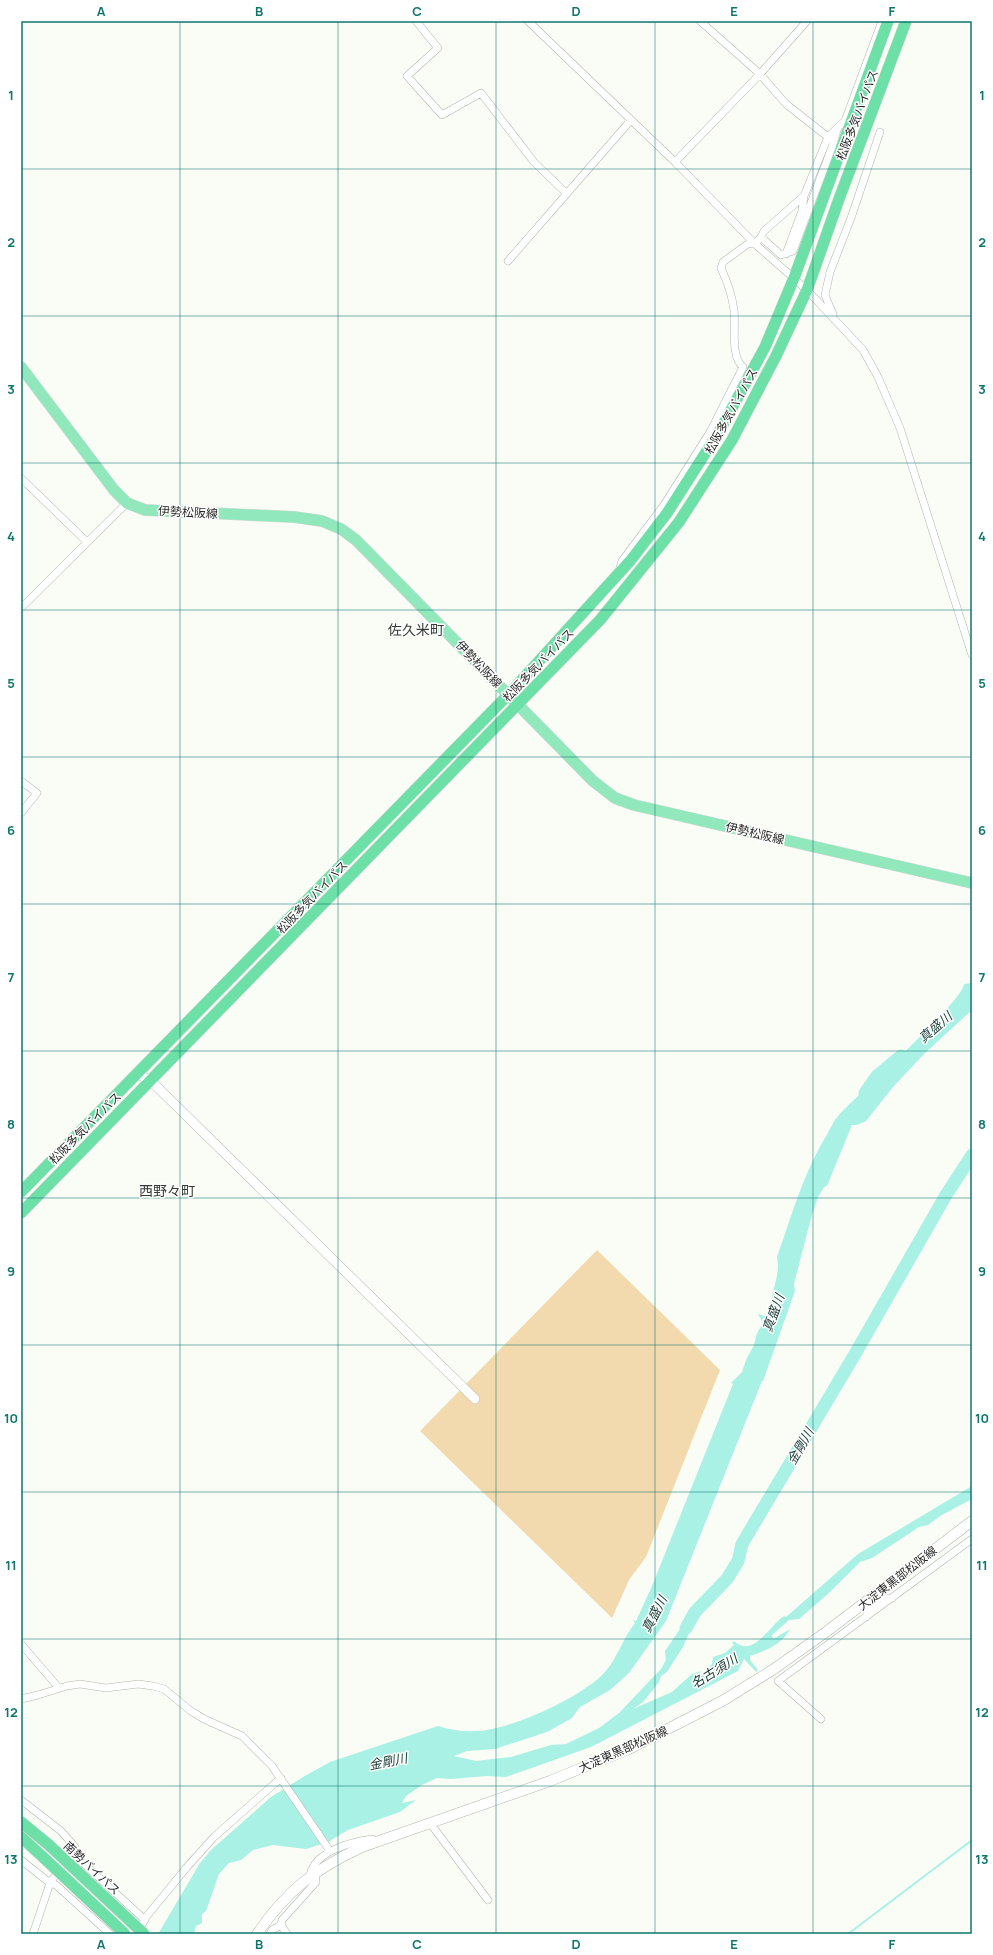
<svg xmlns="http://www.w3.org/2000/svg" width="993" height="1955" font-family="Manrope,'Noto Sans JP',sans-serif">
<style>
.green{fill:#f3daae}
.water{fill:#a9f1e4}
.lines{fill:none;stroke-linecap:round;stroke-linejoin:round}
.stream{stroke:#a9f1e4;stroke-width:2}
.river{stroke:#a9f1e4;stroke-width:13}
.minor-casing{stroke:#b2b6af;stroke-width:8}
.tertiary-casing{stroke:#b2b6af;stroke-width:10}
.secondary-casing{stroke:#b2b6af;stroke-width:11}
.primary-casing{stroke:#d8d8d8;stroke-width:12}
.trunk-casing{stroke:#d8d8d8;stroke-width:12}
.minor{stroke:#fff;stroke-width:7}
.tertiary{stroke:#fff;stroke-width:9}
.secondary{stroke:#fff;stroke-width:10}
.primary{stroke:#91e8bc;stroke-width:11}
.trunk{stroke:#6ce0a6;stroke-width:11}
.trunk-bridge-casing{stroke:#d8d8d8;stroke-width:12;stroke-linecap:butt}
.trunk-bridge{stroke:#6ce0a6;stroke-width:11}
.grid{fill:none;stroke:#0f766e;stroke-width:1;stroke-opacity:0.55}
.labels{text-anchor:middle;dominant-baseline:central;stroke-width:3;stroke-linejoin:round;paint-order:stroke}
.street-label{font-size:12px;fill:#282927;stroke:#fff}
.water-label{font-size:13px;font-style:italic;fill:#163933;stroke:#fff}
.quarter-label{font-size:14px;fill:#373a35;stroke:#fff}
.neatline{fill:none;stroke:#0f766e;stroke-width:1.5}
.grid-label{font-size:13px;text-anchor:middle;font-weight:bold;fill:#0f766e}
</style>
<rect width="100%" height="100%" fill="#f9fdf6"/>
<path class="green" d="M597 1250 720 1370 646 1557 629 1580 612 1618 420 1431Z"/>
<path class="water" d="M972 983V1010L924 1054 893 1087 866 1121 857 1125H847L830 1154 823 1189 818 1197 811 1218 794 1284 795 1291 763 1381H762L666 1621 629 1673 610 1690 580 1707 572 1718 547 1732 495 1749 467 1751 454 1756 476 1761 511 1757 551 1745 566 1744 599 1728 619 1713 661 1669 666 1660 665 1651 693 1610 697 1614 683 1647 667 1672 661 1676 659 1682 643 1702 633 1709 672 1692 692 1674 701 1671 696 1676H702L712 1664 713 1657 725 1653 734 1645 732 1643 734 1641C753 1659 770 1625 784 1616L786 1617 858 1554 972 1486V1499L940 1516 928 1525 919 1527 872 1558 860 1562 829 1593 799 1619 789 1620 772 1635 773 1639 790 1629C783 1644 765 1651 750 1656V1660L758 1670 756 1672 744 1659 738 1671 591 1747 506 1777 487 1776 451 1779 437 1778 422 1785 406 1796 402 1803 416 1800 400 1812 348 1830 328 1842 306 1849 273 1845 253 1850 241 1860 229 1863 219 1874 206 1911 202 1914V1923L196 1926 194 1934H158L200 1863 211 1850 271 1797 303 1777 330 1762 438 1726C451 1730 463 1732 477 1731 510 1730 583 1697 605 1672 618 1657 623 1638 635 1623L633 1620 636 1621 652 1586 733 1384 731 1383 742 1372 746 1360 754 1345 757 1333 763 1323 758 1314 765 1316 769 1313C770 1294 781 1276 777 1257 792 1215 804 1171 828 1133 831 1127 834 1120 839 1115 858 1094 962 1003 964 984Z"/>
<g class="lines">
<path class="stream" d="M848 1934 972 1840"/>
<path class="river" d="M865 1093 877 1076 901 1056
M822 1181 845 1125
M686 1628 695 1612 727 1579 738 1561 742 1544 855 1354 946 1195 972 1155"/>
<defs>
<path id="minor" d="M416 21 438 48 407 76 442 115 481 93 534 162 566 193
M528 21 675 162 755 244 807 290 863 350 878 377 900 428 972 655
M700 21 760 74 786 104 828 137 837 128
M675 162 760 74 807 21
M804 196 828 137
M761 237 764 231 804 196 802 211 786 254
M508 261 631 120
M833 314 825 295 830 272 851 218 880 132
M21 478 87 542
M619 571 622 561 664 505 710 432 743 367C730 357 736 325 734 310 732 295 727 281 721 268L723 262 749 243 755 244 761 237 781 255 793 251 832 147 838 127 845 121 882 21
M21 608 127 503
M21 781 37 793 21 813
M866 1617C869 1604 878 1598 892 1598
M21 1644 59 1688
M21 1699 38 1695 67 1686 80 1684 106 1688 138 1684 153 1686 164 1689 191 1711 204 1719 242 1736 272 1766 330 1851
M821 1719 778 1681 972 1539
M21 1800 61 1831 75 1847 50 1883 21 1860
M430 1823 488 1900
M71 1852 145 1920
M310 1875C315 1851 351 1842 372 1839
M138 1932 146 1917 187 1867 214 1837 281 1778
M33 1934 50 1883 56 1885 110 1934
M270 1934 272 1930 281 1925
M287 1934 281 1925 282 1920 316 1882 315 1872"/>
<path id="tertiary" d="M138 1074 151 1081 475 1399"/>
<path id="secondary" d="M257 1934C287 1890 315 1869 362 1847L550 1781 589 1765 627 1750 724 1700 774 1669 826 1632 972 1521"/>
<path id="primary" d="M21 367 114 490 127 503 145 510 294 517 322 521 341 529 356 540 593 781 615 798 634 805 972 883"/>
<path id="trunk" d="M21 1192 509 694 630 561 667 513 720 430 765 347 794 278 888 21
M21 1213 600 620 679 522 732 440 776 356 807 290 839 199 906 21
M21 1822 49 1845
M21 1837 44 1858"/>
</defs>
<use href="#minor" class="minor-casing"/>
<use href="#tertiary" class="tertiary-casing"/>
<use href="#secondary" class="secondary-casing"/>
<use href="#primary" class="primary-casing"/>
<use href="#trunk" class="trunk-casing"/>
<use href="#minor" class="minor"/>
<use href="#tertiary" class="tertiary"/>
<use href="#secondary" class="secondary"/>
<use href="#primary" class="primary"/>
<use href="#trunk" class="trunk"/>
<defs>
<path id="trunk-bridge" d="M49 1845 144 1934
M44 1858 125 1934"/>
</defs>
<use href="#trunk-bridge" class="trunk-bridge-casing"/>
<use href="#trunk-bridge" class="trunk-bridge"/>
</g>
<path class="grid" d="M180 21V1934M338 21V1934M496 21V1934M655 21V1934M813 21V1934M21 169H972M21 316H972M21 463H972M21 610H972M21 757H972M21 904H972M21 1051H972M21 1198H972M21 1345H972M21 1492H972M21 1639H972M21 1786H972"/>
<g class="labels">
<g class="street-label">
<text transform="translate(857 115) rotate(-69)">松阪多気バイパス</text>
<text transform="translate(731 411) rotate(-61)">松阪多気バイパス</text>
<text transform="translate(188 512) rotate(3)">伊勢松阪線</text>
<text transform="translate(479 664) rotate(46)">伊勢松阪線</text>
<text transform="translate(538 665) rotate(-46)">松阪多気バイパス</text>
<text transform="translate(755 833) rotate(13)">伊勢松阪線</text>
<text transform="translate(312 897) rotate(-46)">松阪多気バイパス</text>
<text transform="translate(85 1128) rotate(-45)">松阪多気バイパス</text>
<text transform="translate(897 1578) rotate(-38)">大淀東黒部松阪線</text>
<text transform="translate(623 1749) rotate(-24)">大淀東黒部松阪線</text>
<text transform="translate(92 1868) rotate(43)">南勢バイパス</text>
</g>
<g class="water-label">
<text transform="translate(935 1027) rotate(-41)">真盛川</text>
<text transform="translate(773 1313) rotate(-70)">真盛川</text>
<text transform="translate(800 1446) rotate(-60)">金剛川</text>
<text transform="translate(654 1614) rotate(-63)">真盛川</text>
<text transform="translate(714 1671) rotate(-32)">名古須川</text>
<text transform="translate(388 1761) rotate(-11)">金剛川</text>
</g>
<g class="quarter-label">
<text x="416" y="629">佐久米町</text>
<text x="167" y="1190">西野々町</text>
</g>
</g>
<rect width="993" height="1955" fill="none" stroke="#ffffff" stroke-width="44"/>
<rect x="22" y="22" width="949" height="1911" class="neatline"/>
<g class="grid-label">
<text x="101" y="16">A</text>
<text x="259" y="16">B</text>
<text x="417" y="16">C</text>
<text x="576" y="16">D</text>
<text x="734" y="16">E</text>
<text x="892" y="16">F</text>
<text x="11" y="100">1</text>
<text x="982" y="100">1</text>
<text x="11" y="247">2</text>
<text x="982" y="247">2</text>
<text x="11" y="394">3</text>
<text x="982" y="394">3</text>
<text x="11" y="541">4</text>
<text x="982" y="541">4</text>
<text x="11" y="688">5</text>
<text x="982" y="688">5</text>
<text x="11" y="835">6</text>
<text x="982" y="835">6</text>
<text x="11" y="982">7</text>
<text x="982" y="982">7</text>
<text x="11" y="1129">8</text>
<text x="982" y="1129">8</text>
<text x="11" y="1276">9</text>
<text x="982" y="1276">9</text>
<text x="11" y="1423">10</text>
<text x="982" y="1423">10</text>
<text x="11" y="1570">11</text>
<text x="982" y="1570">11</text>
<text x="11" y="1717">12</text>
<text x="982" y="1717">12</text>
<text x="11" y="1864">13</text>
<text x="982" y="1864">13</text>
<text x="101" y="1949">A</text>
<text x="259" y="1949">B</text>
<text x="417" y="1949">C</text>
<text x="576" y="1949">D</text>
<text x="734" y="1949">E</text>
<text x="892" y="1949">F</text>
</g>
</svg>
